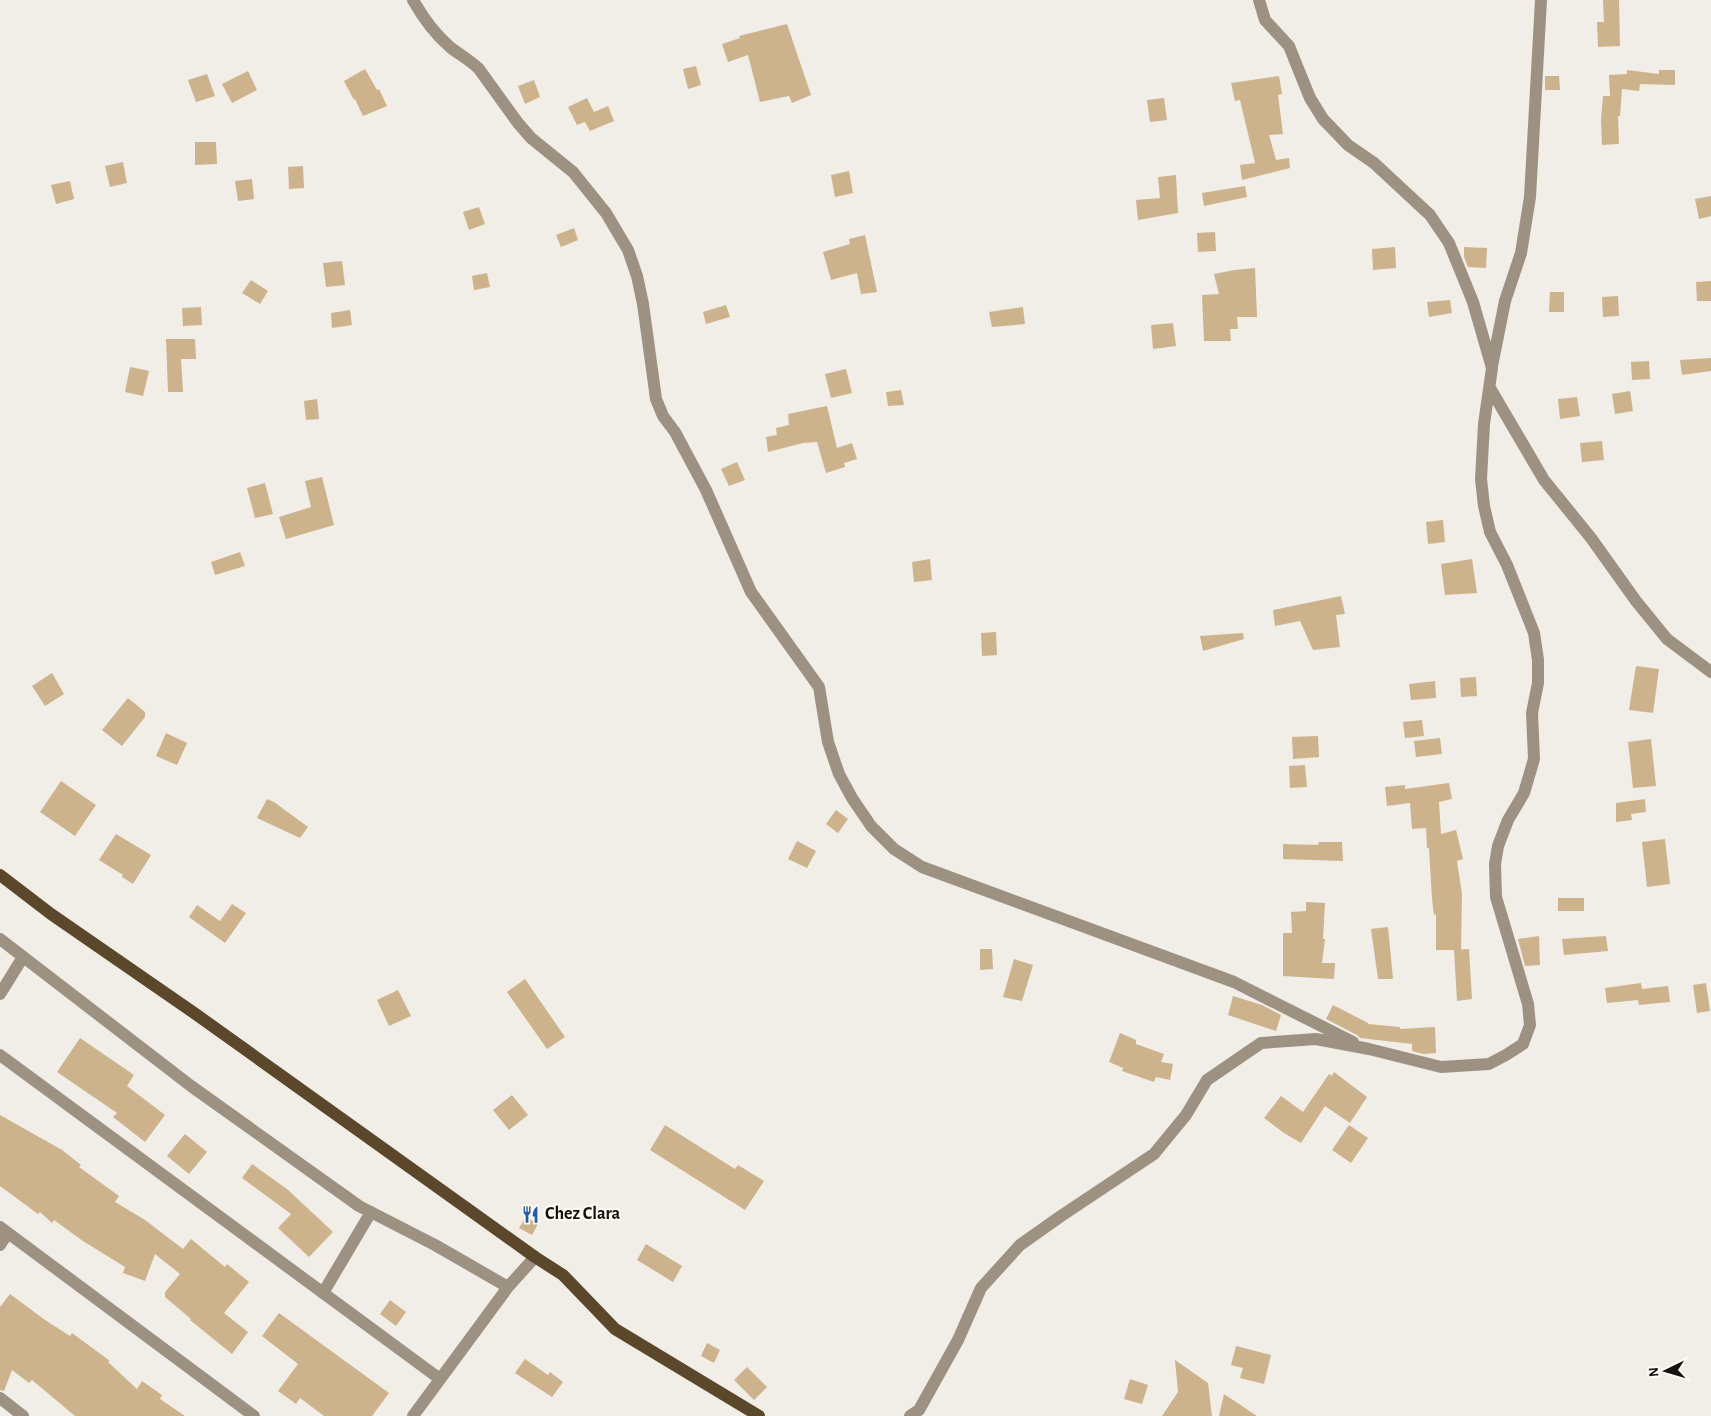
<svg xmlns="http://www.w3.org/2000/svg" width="1711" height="1416" font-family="'Alegreya Sans',sans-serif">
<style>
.building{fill:#cdb38c}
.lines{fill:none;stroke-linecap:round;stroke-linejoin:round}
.minor{stroke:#9d9282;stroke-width:12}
.major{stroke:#5b482b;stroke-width:12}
.labels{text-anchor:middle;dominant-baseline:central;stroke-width:4.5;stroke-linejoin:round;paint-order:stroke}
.poi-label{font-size:18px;font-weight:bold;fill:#131210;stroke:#fffaf4;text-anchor:start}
</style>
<rect width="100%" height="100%" fill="#f1ede7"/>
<path class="building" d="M1603 0H1619L1620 46 1598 47 1597 22H1604Z
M787 24 811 95 792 103 789 96 760 102 748 55 728 62 722 44 740 38 739 36Z
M696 66 701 85 688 89 683 69Z
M365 69 377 90 379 89 387 106 363 116 355 99 354 100 344 81Z
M1627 70 1659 74V70H1675V85L1640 84 1639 91 1622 89 1620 116H1618L1619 144 1602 145 1601 120 1603 96H1610L1609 75 1627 74Z
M248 71 257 90 232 103 222 84Z
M207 74 215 96 196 102 188 80Z
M1279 76 1282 94 1278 95 1283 134 1269 135 1276 160 1289 158 1290 168 1242 180 1240 165 1255 163 1240 100 1235 101 1231 83Z
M1545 76H1559L1560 90H1545Z
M534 80 540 97 525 104 518 86Z
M587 98 594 112 608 106 614 121 590 131 585 122 577 125 568 107Z
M1164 98 1167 120 1150 122 1147 100Z
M195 142H216L217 164 195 165Z
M123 162 127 183 110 187 105 166Z
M303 166 304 188 289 189 288 167Z
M849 171 853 193 835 197 831 175Z
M1176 175 1178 213 1138 220 1136 200 1160 198 1158 177Z
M252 179 254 199 238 201 235 181Z
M70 181 74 199 56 204 51 185Z
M1245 186 1247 197 1204 206 1202 193Z
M1711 196V216L1699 219 1695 199Z
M479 207 485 224 469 230 463 212Z
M574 228 578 240 561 247 556 235Z
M1215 232 1216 251 1198 252 1197 233Z
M865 235 877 292 861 294 857 273 831 280 823 252 850 244 849 239Z
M1395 247 1396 268 1373 270 1372 249Z
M1464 247 1487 248 1486 268 1468 267 1464 257Z
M342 261 345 285 326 287 323 263Z
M1255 268 1257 317H1237L1238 329H1230L1231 341H1204L1202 295 1219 294 1214 274 1234 270Z
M487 273 490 287 474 290 472 276Z
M251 280 268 291 260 304 242 293Z
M1711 281V301H1697L1696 282Z
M1550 292H1564V312H1549Z
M1618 296 1619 316 1603 317 1602 297Z
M1450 300 1452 313 1429 317 1427 302Z
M726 305 730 317 706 324 703 312Z
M201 307 202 325 183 326 182 308Z
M1023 307 1025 324 992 327 989 312Z
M350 310 352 325 332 328 331 313Z
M1173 323 1176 346 1153 349 1151 325Z
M166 339H195L196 359H181L183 392H168Z
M1711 358V371L1682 375 1680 360Z
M1649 361 1650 379 1632 380 1631 362Z
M130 367 149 371 143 396 125 392Z
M846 369 852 393 831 398 825 374Z
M901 390 904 405 888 406 886 392Z
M1630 391 1633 411 1615 414 1612 394Z
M1577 397 1580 416 1560 419 1558 399Z
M317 399 319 419 306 420 304 401Z
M827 406 837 448 852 443 857 459 844 463 845 467 826 473 817 442 803 443 768 452 766 437 777 435 776 428 789 425 788 414Z
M1602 441 1604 460 1582 462 1580 443Z
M737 462 745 480 729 486 721 469Z
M322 477 334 525 286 539 279 517 311 507 305 481Z
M265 483 273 514 255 518 247 488Z
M1443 520 1445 542 1428 544 1426 522Z
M240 552 245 566 215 575 211 562Z
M930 559 932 580 914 582 912 562Z
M1472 559 1477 593 1445 595 1441 564Z
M1341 596 1345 614 1336 615 1340 647 1313 650 1300 621 1275 626 1273 610Z
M996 632 997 655 982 656 981 633Z
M1243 633 1244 639 1203 651 1200 636Z
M1636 666 1659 669 1653 713 1629 710Z
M52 673 64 694 45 706 32 686Z
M1476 677 1477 696 1461 697 1460 678Z
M1435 681 1436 698 1411 700 1409 684Z
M128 698 145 712V717L122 746 102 730Z
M1422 720 1424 736 1405 738 1403 722Z
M166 733 187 743 177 765 156 756Z
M1318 736 1319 757 1293 759 1292 737Z
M1440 738 1442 754 1416 757 1414 741Z
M1651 739 1656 786 1633 788 1628 742Z
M1305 765 1307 787 1290 788 1289 766Z
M61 781 96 805 75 836 40 812Z
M1449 783 1452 799 1439 802 1441 834 1456 830 1463 859 1457 861 1462 894 1461 950H1436V914L1434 915 1432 899 1429 848H1427L1426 828 1412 829 1410 803 1387 806 1385 787 1405 785V789Z
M267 799 274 802 308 827 300 838 257 818Z
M1645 799 1646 812 1631 814 1632 820 1616 822V803Z
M836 810 848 819 838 833 826 824Z
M116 834 151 855 133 884 122 877 123 875 99 860Z
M1665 839 1670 884 1647 887 1642 842Z
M797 841 816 851 807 868 788 859Z
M1319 842H1342L1343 861 1283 859V844L1318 845Z
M1558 898H1584V911H1558Z
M1306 902 1325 903 1323 939H1325L1322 963H1335L1334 979 1283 976V933H1292L1291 912 1306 911Z
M232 904 246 913 225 943 189 917 197 905 220 921Z
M1388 927 1393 979H1378L1371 929Z
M1539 936 1540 965 1525 966 1518 939Z
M1606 936 1608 951 1564 955 1562 939Z
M980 949H992L993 969 980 970Z
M1469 949 1472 999 1457 1001 1454 950Z
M1014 959 1033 965 1022 1001 1003 997Z
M525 979 565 1037 547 1049 507 992Z
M1641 983 1642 989 1668 986 1670 1002 1639 1005 1638 1000 1607 1003 1605 988Z
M1706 983 1710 1011 1697 1013 1693 985Z
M398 990 411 1016 389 1026 377 1000Z
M1233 996 1262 1005 1281 1015 1276 1031 1228 1015Z
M1333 1005 1368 1023V1024L1400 1027V1029L1435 1027 1436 1053 1423 1054 1412 1051V1044L1360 1038 1357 1035 1326 1019Z
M1120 1033 1136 1040V1044L1164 1054 1161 1062 1173 1064 1170 1080 1156 1077 1154 1082 1122 1071 1123 1068 1109 1062Z
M80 1038 134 1075 127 1086 165 1115 145 1142 113 1117 117 1113 57 1072Z
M1334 1072 1367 1097 1350 1123 1325 1106 1301 1143 1284 1133 1264 1118 1281 1096 1303 1112 1329 1074 1332 1076Z
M512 1095 528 1115 509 1130 493 1110Z
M0 1115 62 1150 81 1165 79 1167 119 1196 115 1202 145 1220 183 1249 191 1239 225 1267 227 1264 249 1282 224 1313 248 1332 232 1354 190 1320 191 1319 165 1297V1292L180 1274 155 1254 145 1281 123 1273 125 1267 83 1241 54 1220 52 1223 40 1212 38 1214 0 1186Z
M665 1125 735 1169 738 1165 764 1181 745 1210 650 1150Z
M1349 1125 1368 1138 1351 1163 1332 1150Z
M185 1134 207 1152 189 1174 167 1156Z
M252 1164 287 1189 333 1232 309 1257 278 1228 291 1214 242 1178Z
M526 1217 538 1224 532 1235 519 1228Z
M646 1244 682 1266 673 1282 637 1260Z
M10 1294 45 1320 70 1336 72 1333 110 1361 108 1362 137 1389 142 1381 162 1395 160 1399 185 1416H75L32 1380 29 1383 12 1370 4 1391 0 1390V1307Z
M390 1300 406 1312 396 1326 380 1314Z
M279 1313 389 1393 372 1416H324L300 1398 296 1404 278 1391 298 1364 262 1336Z
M707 1343 720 1350 714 1363 701 1356Z
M1236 1346 1271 1355 1264 1384 1240 1378 1243 1368 1231 1365Z
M525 1359 548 1375 550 1372 563 1382 552 1397 515 1373Z
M1175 1360 1208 1383 1212 1416H1162L1178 1392Z
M747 1367 767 1387 754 1400 734 1380Z
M1130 1379 1148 1385 1142 1404 1124 1399Z
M1224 1394 1257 1416H1219Z"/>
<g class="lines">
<path class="minor" d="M413 0C422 16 436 35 450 47 460 55 470 60 479 69L518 123 531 138 573 172 606 213 628 250 637 276 643 304 656 399 663 416 675 432 706 490 751 592 819 687 828 742 839 774 852 798 871 826 894 849 922 867 1234 982 1353 1042
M1492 366 1505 301 1521 253 1530 197 1541 0
M1490 388 1544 480 1591 538 1636 601 1667 639 1711 672
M0 939 191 1086 359 1206 435 1245 508 1287
M0 994 23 957
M0 1055 440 1379
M0 1227 254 1416
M0 1245 8 1233
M323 1293 371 1212
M0 1398 23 1416
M413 1416 508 1287 535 1257
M910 1416 919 1410 958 1340 981 1288 1020 1245 1061 1216 1154 1154 1186 1115 1207 1080 1261 1043 1316 1039 1369 1049 1441 1067 1489 1064 1506 1055 1523 1044 1530 1025 1528 1004 1496 897 1495 864 1498 846 1508 820 1524 793 1534 759 1532 713 1538 683V660L1534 633 1507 565 1490 532 1484 506 1481 479 1484 424 1492 368 1473 302 1449 243 1430 215 1374 163 1348 145 1323 119 1310 98 1289 46 1265 20 1259 0"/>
<path class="major" d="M0 875 51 914 197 1015 535 1257 563 1275 615 1329 759 1416"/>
</g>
<defs>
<symbol id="restaurant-bare" viewBox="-9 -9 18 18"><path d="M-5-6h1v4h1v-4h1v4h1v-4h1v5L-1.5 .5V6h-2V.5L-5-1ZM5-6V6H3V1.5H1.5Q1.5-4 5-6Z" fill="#215cae" stroke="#fffaf4" stroke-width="2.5" paint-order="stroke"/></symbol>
</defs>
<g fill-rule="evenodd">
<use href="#restaurant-bare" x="518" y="1202" width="25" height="25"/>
</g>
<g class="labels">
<g class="poi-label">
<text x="545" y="1214">Chez Clara</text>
</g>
</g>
<g transform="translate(1666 1371) rotate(265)" stroke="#fffaf4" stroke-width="4" paint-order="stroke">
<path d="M0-4L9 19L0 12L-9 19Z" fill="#131210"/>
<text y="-8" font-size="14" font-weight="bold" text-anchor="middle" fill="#131210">N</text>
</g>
</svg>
